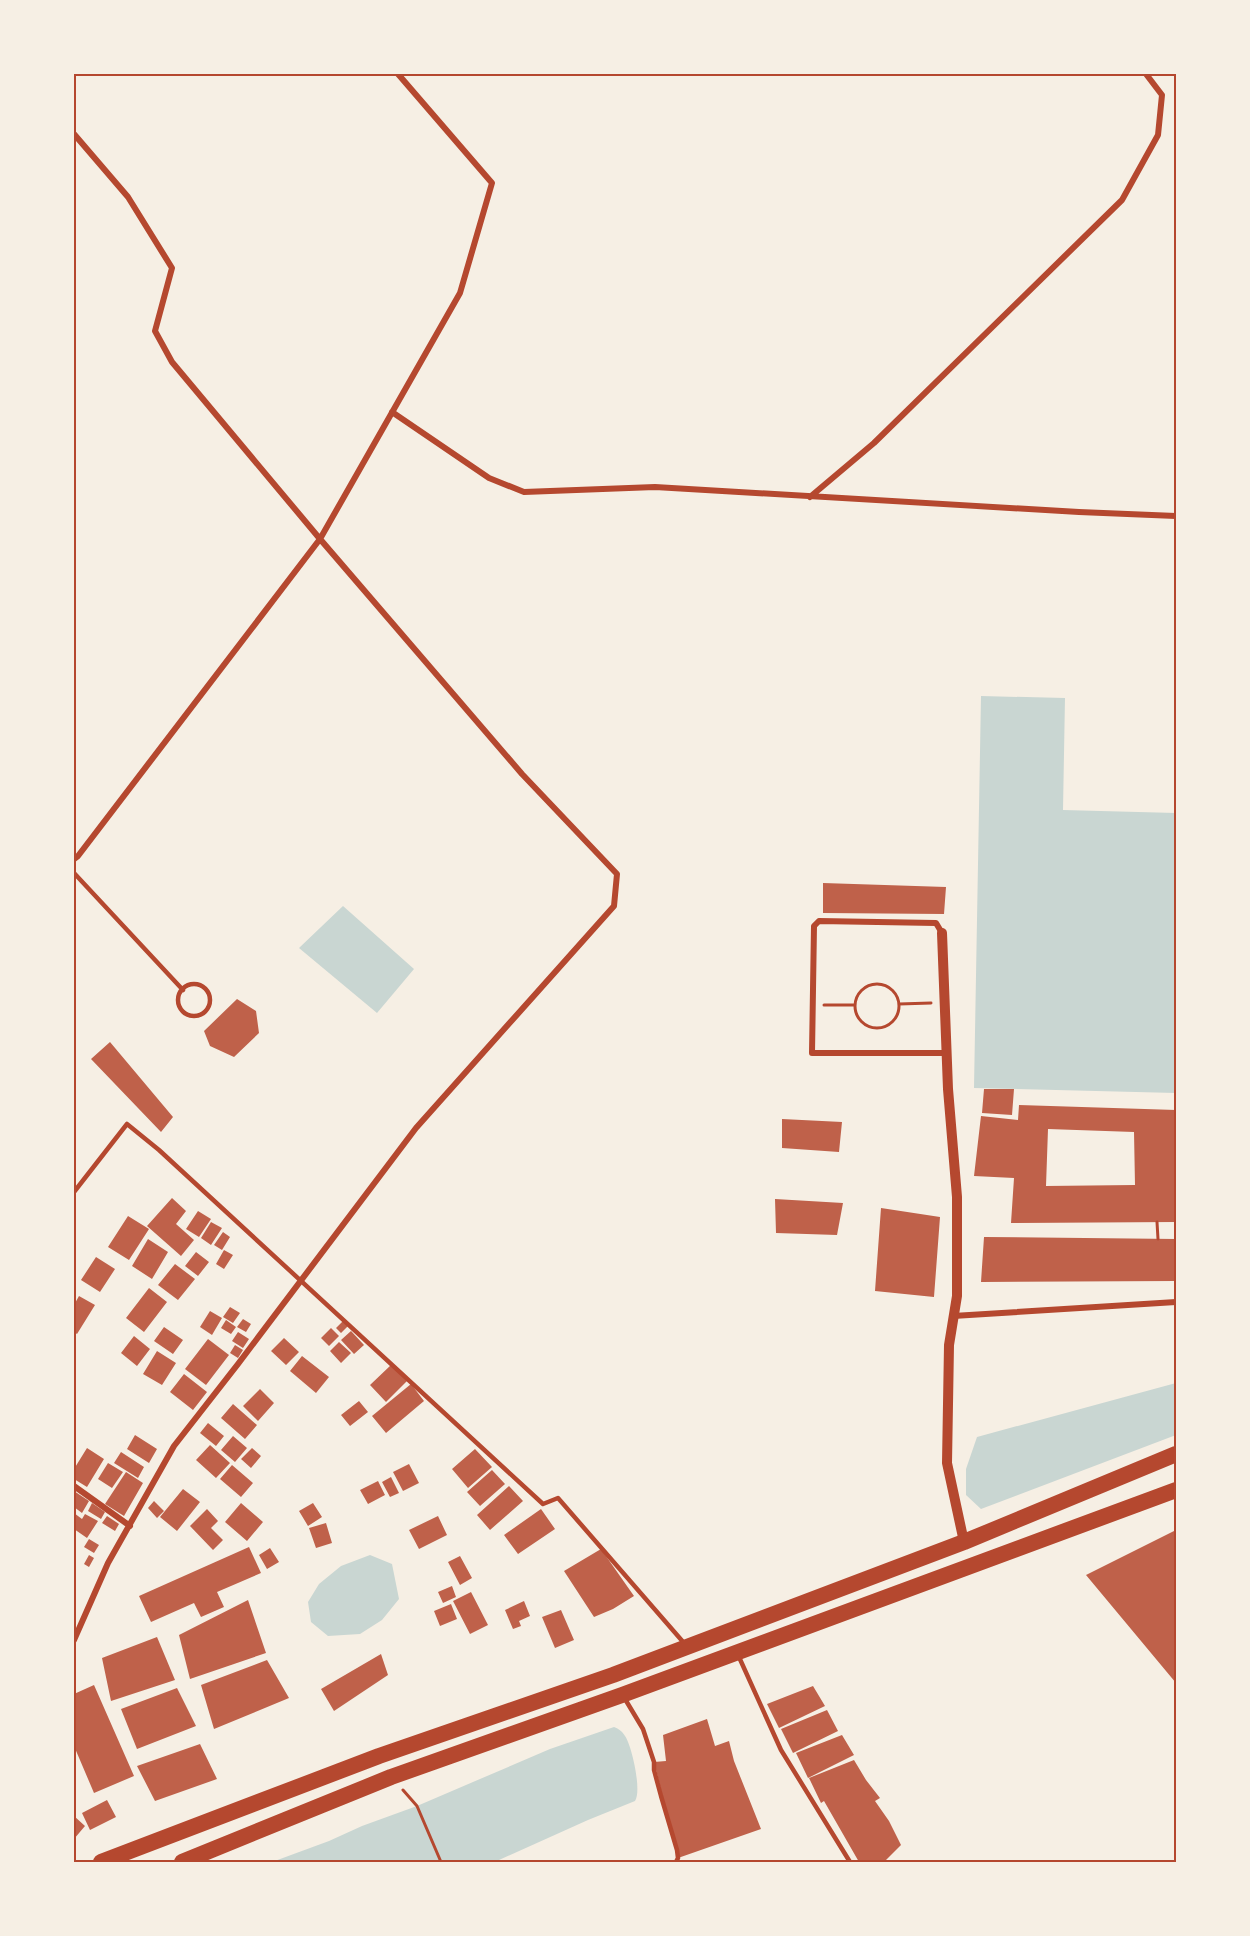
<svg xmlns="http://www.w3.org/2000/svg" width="1250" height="1936" font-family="'PT Sans Narrow',sans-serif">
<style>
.water{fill:#c9d6d2}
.building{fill:#bf614a;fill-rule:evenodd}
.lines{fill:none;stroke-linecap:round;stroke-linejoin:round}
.path{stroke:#b5482f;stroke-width:3}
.service{stroke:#b5482f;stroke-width:4.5}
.minor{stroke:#b5482f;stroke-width:6}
.tertiary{stroke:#b5482f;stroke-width:10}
.trunk{stroke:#b5482f;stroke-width:16}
.neatline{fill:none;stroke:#b5482f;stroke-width:2}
</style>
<rect width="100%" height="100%" fill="#f6efe4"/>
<path class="water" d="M981 696 1065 698 1063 810 1176 813V1093L974 1088Z
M343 906 414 969 377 1013 299 948Z
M1176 1383V1435L981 1509 966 1495V1469L977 1437Z
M370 1555 392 1564 399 1599 382 1620 360 1634 328 1636 311 1622 308 1602 319 1584 341 1566Z
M614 1727C619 1729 622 1731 625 1736 632 1746 642 1791 635 1801L588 1820 499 1860 493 1862H272L329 1841 362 1826 417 1806 550 1749Z"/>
<path class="building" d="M823 883 946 887 944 914 823 913Z
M237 999 256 1011 259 1033 234 1057 210 1046 204 1031Z
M110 1042 173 1117 161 1132 91 1059Z
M984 1089H1014L1012 1115 982 1113Z
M1019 1105 1176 1110V1222L1011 1223 1014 1178 974 1176 981 1116 1018 1120ZM1048 1129 1134 1132 1135 1185 1046 1186Z
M782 1119 842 1122 839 1152 782 1148Z
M172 1198 186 1211 176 1224 194 1240 181 1256 147 1226Z
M775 1199 843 1203 837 1235 776 1233Z
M881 1208 940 1217 934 1297 875 1291Z
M198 1211 211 1219 199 1237 186 1229Z
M128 1216 149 1229 129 1260 108 1247Z
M211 1222 222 1228 211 1245 201 1238Z
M223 1232 230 1237 222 1250 214 1245Z
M984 1237 1176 1239V1281L981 1282Z
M148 1239 168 1252 152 1279 132 1266Z
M224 1250 233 1255 224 1269 216 1264Z
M196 1252 209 1262 198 1276 185 1266Z
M96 1257 115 1269 100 1292 81 1280Z
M175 1264 195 1279 178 1300 158 1285Z
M149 1288 167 1302 144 1332 126 1318Z
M79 1296 95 1305 77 1334 74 1332V1305Z
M230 1307 240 1313 233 1323 223 1317Z
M210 1311 222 1318 212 1335 200 1327Z
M243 1319 251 1324 246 1332 237 1327Z
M226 1320 236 1327 231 1334 221 1328Z
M343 1321 348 1326 341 1333 336 1328Z
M164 1327 183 1340 173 1354 154 1341Z
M331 1328 339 1336 329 1346 321 1338Z
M351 1331 364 1345 354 1354 341 1340Z
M238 1332 249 1339 243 1348 232 1341Z
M134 1336 150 1349 137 1366 121 1353Z
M284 1338 299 1352 286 1365 271 1351Z
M208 1339 229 1355 206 1385 185 1369Z
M339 1342 351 1353 341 1363 330 1351Z
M235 1345 243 1350 238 1358 230 1353Z
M157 1351 176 1363 162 1385 143 1374Z
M302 1356 329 1377 316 1393 290 1371Z
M391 1365 407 1381 386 1402 370 1385Z
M184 1374 207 1392 193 1410 170 1392Z
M411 1384 424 1401 386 1433 372 1416Z
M260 1389 274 1403 258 1421 243 1406Z
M359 1401 368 1412 350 1426 341 1415Z
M233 1404 257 1425 245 1439 221 1418Z
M208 1423 224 1436 216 1446 200 1433Z
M135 1435 157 1449 149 1463 127 1449Z
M233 1436 247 1448 235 1462 221 1450Z
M210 1445 230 1463 216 1478 196 1460Z
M87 1448 104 1459 87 1487 74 1479V1469Z
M252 1448 261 1456 251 1468 241 1459Z
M475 1449 492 1467 468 1488 452 1469Z
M121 1452 144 1467 138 1478 114 1463Z
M108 1463 123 1472 112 1488 98 1479Z
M409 1464 419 1483 403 1491 393 1472Z
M232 1465 253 1483 241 1497 220 1479Z
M492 1470 505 1484 480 1506 467 1492Z
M126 1472 143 1483 124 1516 105 1504Z
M391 1477 399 1493 390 1497 382 1482Z
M378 1481 385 1495 368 1504 360 1490Z
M509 1486 523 1501 490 1530 477 1515Z
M183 1489 200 1502 177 1531 160 1517Z
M74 1491 89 1501 82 1513 74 1507Z
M154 1501 164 1511 157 1518 148 1508Z
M92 1503 105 1512 101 1519 88 1511Z
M241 1503 263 1522 247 1541 225 1522Z
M313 1503 322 1517 308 1526 299 1511Z
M207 1509 218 1521 211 1528 223 1540 213 1550 190 1526Z
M541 1509 555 1529 518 1554 504 1535Z
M74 1513 82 1519 85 1514 98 1521 87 1538 74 1529Z
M107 1516 119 1524 115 1531 102 1523Z
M438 1516 447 1535 419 1549 409 1530Z
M326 1523 332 1543 316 1548 309 1528Z
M1176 1530V1683L1086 1575Z
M89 1539 99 1545 94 1553 84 1547Z
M249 1547 261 1573 217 1592 224 1607 201 1617 194 1603 151 1622 139 1596Z
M270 1548 279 1562 267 1569 259 1555Z
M601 1549 634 1596 613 1609 594 1617 564 1571Z
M89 1555 94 1558 89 1567 84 1564Z
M460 1556 472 1578 460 1585 448 1562Z
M452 1586 456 1597 443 1603 438 1592Z
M471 1592 488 1625 470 1634 453 1601Z
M248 1600 266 1653 190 1679 179 1635Z
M524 1601 530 1616 519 1621 521 1626 513 1629 505 1610Z
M451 1604 457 1619 440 1626 434 1611Z
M561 1610 574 1640 555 1648 542 1617Z
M157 1637 175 1680 111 1701 102 1658Z
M381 1654 388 1675 334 1711 321 1689Z
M267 1660 289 1698 214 1729 201 1685Z
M94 1685 134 1776 94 1793 74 1746V1694Z
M813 1686 825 1706 779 1728 767 1704Z
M177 1688 196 1726 137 1749 121 1709Z
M827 1710 838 1731 793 1753 781 1729Z
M707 1719 715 1746 729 1741 734 1761 761 1829 678 1858 654 1762 666 1761 663 1735Z
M842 1735 854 1755 808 1778 796 1753Z
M200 1744 217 1779 155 1801 137 1766Z
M854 1760 866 1780 880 1798 875 1801 889 1821 901 1845 884 1862H859L824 1801 821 1803 809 1778Z
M107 1800 116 1817 90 1830 82 1813Z
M74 1816 85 1826 74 1839Z"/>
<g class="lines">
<path class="path" d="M855 1006a22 22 0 1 1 44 0a22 22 0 1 1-44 0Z
M899 1004 931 1003
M824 1005H854
M1157 1222 1158 1239
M403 1790 417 1806 441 1862"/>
<path class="service" d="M74 873 183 990
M178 1000a16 16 0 1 1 32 0a16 16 0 1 1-32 0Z
M74 1192 127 1124 159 1150 543 1504 558 1498 684 1643
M739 1657 781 1750 850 1862
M625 1699 643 1729 654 1762V1770L661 1796 677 1850 678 1858 676 1862"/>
<path class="minor" d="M74 134 128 197 172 268 155 331 172 362 320 539 522 774 617 874 614 906 416 1128 238 1364 174 1446 108 1563 74 1640
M392 412 489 478 524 492 655 487 1079 512 1176 516
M810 497 874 443 1122 200 1158 135 1162 95 1146 74
M74 859 78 856 320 539 460 293 492 183 398 74
M942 933 936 923 819 921 814 926 812 1053H946
M953 1316 1176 1302
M74 1486 130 1526"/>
<path class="tertiary" d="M942 933 948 1089 957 1197V1296L949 1345 947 1463 964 1542"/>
<path class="trunk" d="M101 1862 379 1756 613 1675 964 1542 1176 1454
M182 1862 391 1777 622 1695 1176 1490"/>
</g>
<rect width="1250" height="1936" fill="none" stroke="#f6efe4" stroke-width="150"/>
<rect x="75" y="75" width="1100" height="1786" class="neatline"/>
</svg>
